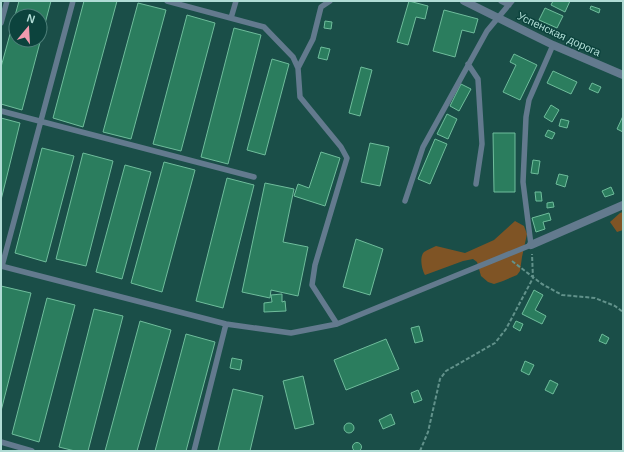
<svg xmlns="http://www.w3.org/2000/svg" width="624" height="452" font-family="Arial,sans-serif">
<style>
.green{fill:#7f5425}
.building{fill:#2b7d5e;stroke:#6fbd9c;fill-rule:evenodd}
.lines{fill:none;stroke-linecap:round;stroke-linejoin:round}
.path{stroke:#62928b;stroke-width:2;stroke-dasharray:4 2;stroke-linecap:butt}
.service{stroke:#637a8e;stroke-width:5.5}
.minor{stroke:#637a8e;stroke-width:8}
.labels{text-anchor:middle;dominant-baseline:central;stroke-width:3;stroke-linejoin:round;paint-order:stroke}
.street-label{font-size:11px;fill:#b0dcd5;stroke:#0c433d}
</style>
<rect width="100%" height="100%" fill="#1a4e48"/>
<path class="green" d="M623 212V230L617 232 610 222 620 213Z
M515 221 524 226 527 234 522 257 520 271 517 275 503 281 494 284 488 282 481 276 477 262 473 259 463 261 425 275C422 270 419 257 424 252 427 250 432 248 436 246L465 253 494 240Z"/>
<path class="building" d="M19 1H51L22 110 1 104V67ZM16 16H40V40H16Z
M84 1H117L83 127 53 118Z
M409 1 428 6 425 19 416 17 408 45 397 42Z
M553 1H570L565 12 551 5Z
M138 3 166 10 131 139 103 132Z
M591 6 600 9 599 13 590 9Z
M545 8 563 16 557 28 539 20Z
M444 10 478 19 474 33 462 30 455 57 433 51Z
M187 15 215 23 181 151 153 144Z
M325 21 332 22 331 29 324 28Z
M234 28 261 35 228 164 201 157Z
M321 47 330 49 327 60 318 58Z
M514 54 537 65 520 100 503 92 516 65 510 62Z
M272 59 289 64 265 155 247 150Z
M361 67 372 70 360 116 349 113Z
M553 71 577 82 571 94 547 83Z
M592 83 601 87 598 93 589 89Z
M461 84 471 89 459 111 450 106Z
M551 105 559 110 552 122 544 117Z
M447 114 457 119 448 139 437 134Z
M623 116V132L617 129Z
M1 118 20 123 1 200Z
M561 119 569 121 567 128 559 126Z
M548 130 555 133 552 139 545 136Z
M493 133H515V192H494Z
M435 139 447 144 430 184 418 179Z
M370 143 389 147 380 186 361 182Z
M42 148 74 156 46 262 15 253Z
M321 152 340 158 325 206 294 196 298 184 309 188Z
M83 153 113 161 86 266 56 259Z
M533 160 540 161 538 174 531 173Z
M164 162 195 170 162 292 131 283Z
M125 165 151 172 122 279 96 272Z
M559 174 568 176 565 187 556 184Z
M227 178 254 185 223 308 196 301Z
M265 183 294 189 283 242 308 247 298 296 271 290 270 298 242 292Z
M611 187 614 194 605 197 602 191Z
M535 192H541L542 201H536Z
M553 202 554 207 547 208V203Z
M549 213 551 220 543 222 545 229 536 232 532 218Z
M356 239 383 249 370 295 343 287Z
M1 286 31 293 1 411Z
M534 290 543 295 535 310 546 316 542 324 522 314Z
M282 294V302L285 301 286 311 264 312V303L272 302 271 295Z
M47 298 75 305 39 442 12 434Z
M94 309 123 316 88 451H75L59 447Z
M140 321 171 330 137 451H105Z
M516 321 523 324 520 331 513 327Z
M419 326 423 341 415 343 411 328Z
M186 334 215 342 186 451H155Z
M602 334 609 338 606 344 599 341Z
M386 339 399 369 346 390 334 360Z
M232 358 242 360 240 370 230 368Z
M525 361 534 365 529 375 521 371Z
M303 376 314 424 295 429 283 381Z
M550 380 558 384 553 394 545 390Z
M233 389 263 396 250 451H223L218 450Z
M418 390 422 400 414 403 411 393Z
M391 414 395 424 383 429 379 420Z
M344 428a5 5 0 1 1 10 0a5 5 0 1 1-10 0Z
M352.5 447a4.5 4.5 0 1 1 9 0a4.5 4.5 0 1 1-9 0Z"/>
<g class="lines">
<path class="path" d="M512 261 542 284 562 295 595 298 615 306 623 312
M420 451 428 432 440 379 446 371 495 343 506 329 533 278 532 254"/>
<path class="service" d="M167 1 264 27 293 57 298 68 300 97 341 147 347 158 315 265 312 285 337 324
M501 1 509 5
M231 18 236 1
M1 23 7 1
M468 64 478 79 482 144 476 184
M298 68 313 39 321 7 330 1
M1 111 254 177
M405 201 423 147 487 31 512 1
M1 266 226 324 291 333 337 324 531 245 523 182 526 117 529 100 553 45
M2 266 73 1
M1 442 32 451
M194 451 226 324"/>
<path class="minor" d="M464 1 553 45 623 75
M531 245 623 205"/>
</g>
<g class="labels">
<g class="street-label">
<text transform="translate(559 34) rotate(25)">Успенская дорога</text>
</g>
</g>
<rect width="624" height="452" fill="none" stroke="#b0dcd5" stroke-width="4"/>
<g transform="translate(28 28) rotate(18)"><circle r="19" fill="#0c433d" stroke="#4e807a"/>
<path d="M0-3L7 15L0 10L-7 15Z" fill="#f29aae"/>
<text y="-6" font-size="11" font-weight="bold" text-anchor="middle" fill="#b0dcd5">N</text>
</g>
</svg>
